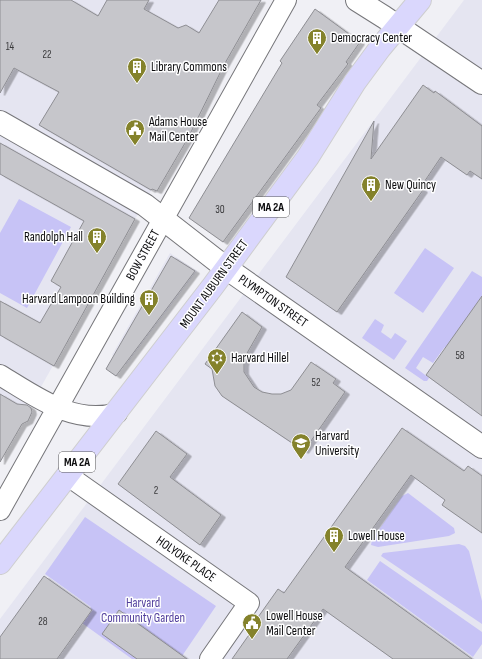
<svg xmlns="http://www.w3.org/2000/svg" width="482" height="659" font-family="'Sofia Sans Condensed',sans-serif">
<style>
.built{fill:#e5e5f1}
.green{fill:#c7c3f6}
.building{fill:#c6c6cb;stroke:#8e8e93;filter:url(#shadow)}
.lines{fill:none;stroke-linecap:round;stroke-linejoin:round}
.minor-casing{stroke:#76767a;stroke-width:22}
.tertiary-casing{stroke:#76767a;stroke-width:24}
.primary-casing{stroke:#cececf;stroke-width:24}
.minor{stroke:#fff;stroke-width:20}
.tertiary{stroke:#fff;stroke-width:22}
.primary{stroke:#dad7fd;stroke-width:22}
.labels{text-anchor:middle;dominant-baseline:central;stroke-width:3;stroke-linejoin:round;paint-order:stroke}
.number-label{font-size:11px;fill:#3a3a3c}
.shield{fill:#fefeff;stroke:#545456;stroke-width:1}
.shield-label{font-size:12px;font-weight:bold;fill:#0b0b0d}
.poi-label{font-size:13px;fill:#0b0b0d;stroke:#fefeff;text-anchor:start}
.street-label{font-size:13px;fill:#0b0b0d;stroke:#fefeff}
.park-label{font-size:13px;fill:#513e9c;stroke:#fefeff}
</style>
<defs>
<filter id="shadow"><feDropShadow dx="4.5" dy="2.5" stdDeviation="0" flood-color="#0004"/></filter>
</defs>
<rect width="100%" height="100%" fill="#f0f0f5"/>
<path class="built" d="M0 0H255L184 132 0 460Z
M464 0H482V659H0V619Z
M170 253 197 271 126 365 112 355Z"/>
<path class="green" d="M19 199 71 227 27 308 0 293V233Z
M425 248 454 268 423 313 394 293Z
M472 271 482 277V296L448 345 444 348 433 363 423 357 416 368 429 378 427 381H424L405 368Z
M375 319 384 325 381 332 391 339 395 333 407 341 394 360 362 338Z
M408 493 454 528 455 533 449 536 378 547 371 545 372 540 402 496Z
M85 517 216 606 180 659H132L82 623 91 607 45 574Z
M459 544 465 546 469 551 482 601V624L381 556 383 553Z
M380 561 482 632V644L473 657 367 580Z"/>
<path class="building" d="M0 0H71L98 16 107 0H149L144 9 178 28 186 25 199 33 219 0H261L224 65 188 138 157 191 152 189 151 190 39 125 59 92 14 68 0 93Z
M315 9 360 42 346 62 348 64 317 105 321 108 223 242 189 218 282 63 280 61Z
M423 85 434 93 435 91 482 126V179L470 171 467 175 441 157 420 188 423 190 337 312 286 277 374 121 371 159Z
M0 143 135 219 54 366 0 335V301L40 323 61 287 51 281 84 221 0 174Z
M171 256 195 271 116 376 106 369Z
M482 296V416L426 375Z
M242 312 262 327 246 355 244 364V372L254 387 262 392 272 394H281L291 390 311 362 336 379 333 383 345 392 304 451 222 396 215 386 212 369 205 364Z
M0 394 17 404 27 405 31 408 32 412 28 421 22 424 0 462Z
M402 428 464 471 468 466 482 476V533L442 505 445 500 411 475 345 567 472 659H393L323 609 287 659H232L258 622 256 620 278 589 284 593Z
M156 431 187 454 170 477 221 515 200 545 118 484Z
M44 576 92 610 57 659H0V637Z
M119 610 187 659H137L102 634Z"/>
<g class="lines">
<defs>
<path id="minor" d="M0 375C35 396 74 426 117 413
M67 475 249 603 210 659
M0 510 286 0"/>
<path id="tertiary" d="M357 0 384 17 482 83
M0 122 145 205 226 268 482 447"/>
<path id="primary" d="M0 563 213 286 308 157 355 82 380 48 420 0"/>
</defs>
<use href="#minor" class="minor-casing"/>
<use href="#tertiary" class="tertiary-casing"/>
<use href="#primary" class="primary-casing"/>
<use href="#minor" class="minor"/>
<use href="#tertiary" class="tertiary"/>
<use href="#primary" class="primary"/>
</g>
<defs>
<symbol id="building-pin" viewBox="-11 -11 22 30"><path d="M0 17L-7.5 6A9.5 9.5 0 1 1 7.5 6Z" fill="#84822b" stroke="#fefeff"/><path d="M-4-6H4V6H1V3H-1V6H-4ZM-2.5-4.3h1.7v1.8h-1.7ZM.8-4.3h1.7v1.8H.8ZM-2.5-1h1.7V.8h-1.7ZM.8-1h1.7V.8H.8Z" fill="#fff"/></symbol>
<symbol id="civic-pin" viewBox="-11 -11 22 30"><path d="M0 17L-7.5 6A9.5 9.5 0 1 1 7.5 6Z" fill="#84822b" stroke="#fefeff"/><path d="M-.6-6.5H3V-4.5H.6V-3L4-1V1h2V6H-6V1h2V-1L-.6-3ZM-1.2 2.5V6h2.4V2.5Z" fill="#fff"/></symbol>
<symbol id="synagogue-pin" viewBox="-11 -11 22 30"><path d="M0 17L-7.5 6A9.5 9.5 0 1 1 7.5 6Z" fill="#84822b" stroke="#fefeff"/><path d="M0-6.5L5.6 3.2H-5.6ZM0 6.5L5.6-3.2H-5.6Z" fill="#fff"/></symbol>
<symbol id="university-pin" viewBox="-11 -11 22 30"><path d="M0 17L-7.5 6A9.5 9.5 0 1 1 7.5 6Z" fill="#84822b" stroke="#fefeff"/><path d="M0-5L7-2L0 1L-7-2ZM-4 1L0 2.5L4 1V4Q0 6-4 4Z" fill="#fff"/></symbol>
</defs>
<g fill-rule="evenodd">
<use href="#building-pin" x="306" y="27" width="22" height="30"/>
<use href="#building-pin" x="126" y="56" width="22" height="30"/>
<use href="#civic-pin" x="124" y="118" width="22" height="30"/>
<use href="#building-pin" x="360" y="174" width="22" height="30"/>
<use href="#building-pin" x="86" y="226" width="22" height="30"/>
<use href="#building-pin" x="138" y="288" width="22" height="30"/>
<use href="#synagogue-pin" x="206" y="347" width="22" height="30"/>
<use href="#university-pin" x="290" y="432" width="22" height="30"/>
<use href="#building-pin" x="323" y="525" width="22" height="30"/>
<use href="#civic-pin" x="241" y="612" width="22" height="30"/>
</g>
<g class="labels">
<g class="number-label">
<text x="10" y="46">14</text>
<text x="47" y="54">22</text>
<text x="220" y="209">30</text>
<text x="460" y="355">58</text>
<text x="316" y="382">52</text>
<text x="156" y="490">2</text>
<text x="43" y="621">28</text>
</g>
<g class="shield">
<rect x="253" y="197" width="36" height="20" rx="3"/>
<rect x="59" y="452" width="36" height="20" rx="3"/>
</g>
<g class="shield-label">
<text x="271" y="207">MA 2A</text>
<text x="77" y="462">MA 2A</text>
</g>
<g class="poi-label">
<text x="331" y="38">Democracy Center</text>
<text x="151" y="67">Library Commons</text>
<text x="149" y="122">Adams House<tspan x="149" dy="15">Mail Center</tspan></text>
<text x="385" y="185">New Quincy</text>
<text x="83" y="237" text-anchor="end">Randolph Hall</text>
<text x="135" y="299" text-anchor="end">Harvard Lampoon Building</text>
<text x="231" y="358">Harvard Hillel</text>
<text x="315" y="436">Harvard<tspan x="315" dy="15">University</tspan></text>
<text x="348" y="536">Lowell House</text>
<text x="266" y="616">Lowell House<tspan x="266" dy="15">Mail Center</tspan></text>
</g>
<g class="street-label">
<text transform="translate(143 255) rotate(-61)">BOW STREET</text>
<text transform="translate(214 284) rotate(-54)">MOUNT AUBURN STREET</text>
<text transform="translate(273 301) rotate(35)">PLYMPTON STREET</text>
<text transform="translate(186 559) rotate(35)">HOLYOKE PLACE</text>
</g>
<g class="park-label">
<text x="143" y="603">Harvard<tspan x="143" dy="15">Community Garden</tspan></text>
</g>
</g>
</svg>
